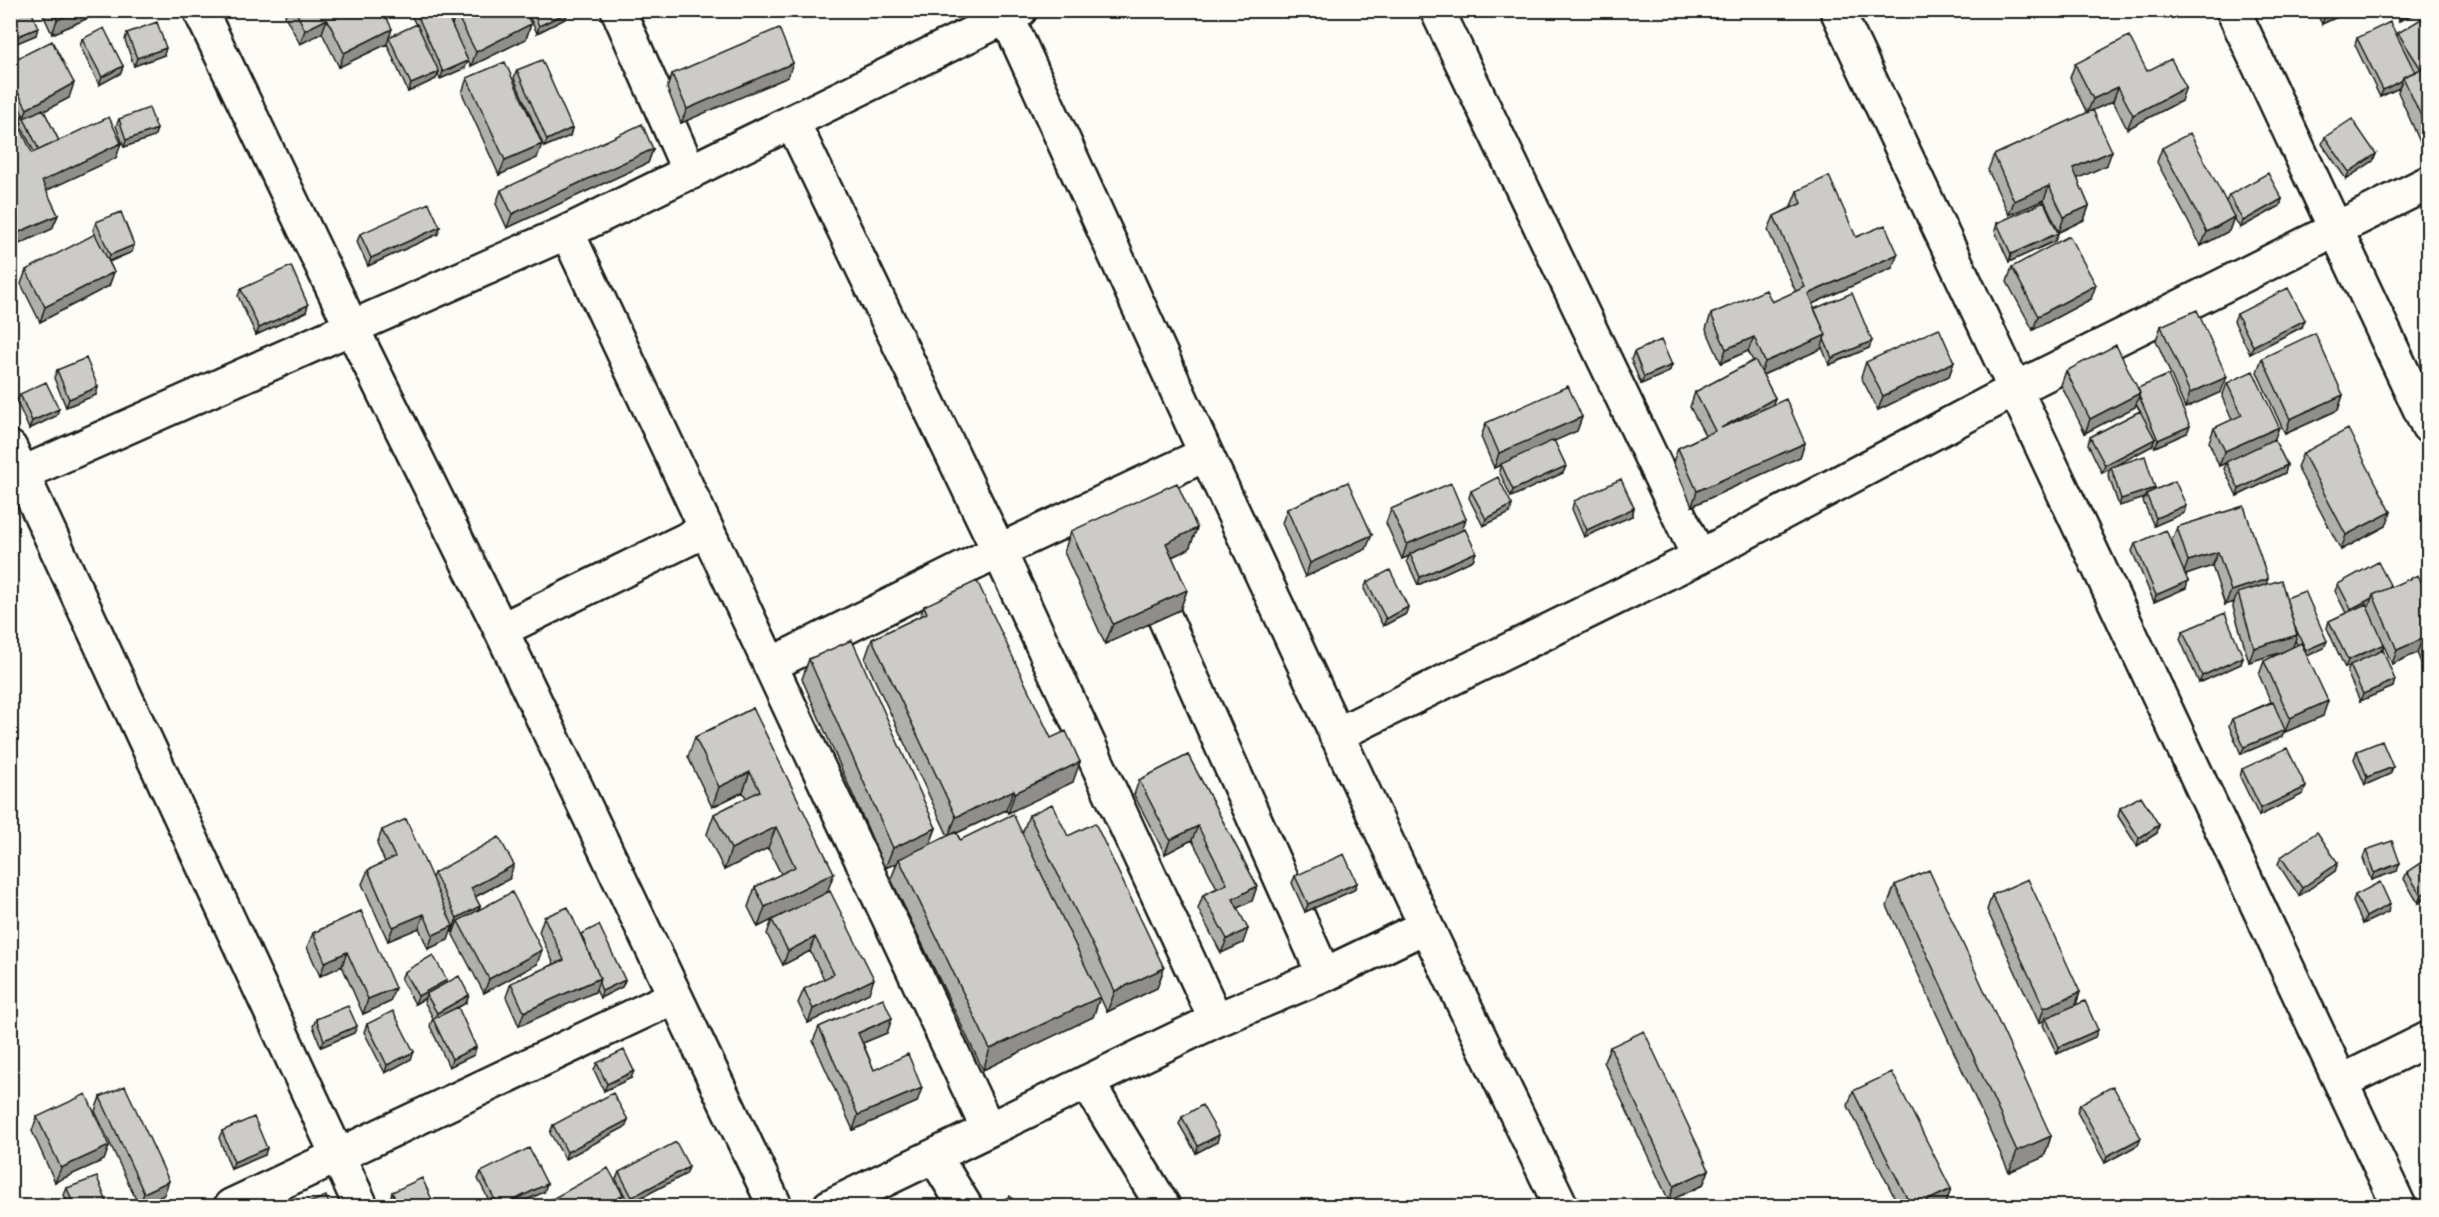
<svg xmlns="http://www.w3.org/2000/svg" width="2439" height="1217" font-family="'Shantell Sans',sans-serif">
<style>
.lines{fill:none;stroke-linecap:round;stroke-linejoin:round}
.minor-casing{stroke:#1c1c1c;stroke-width:38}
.minor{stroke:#fdfcf7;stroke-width:33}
.wall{fill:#afafac;stroke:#1c1c1c;stroke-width:1.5;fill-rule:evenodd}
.shaded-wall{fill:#8f8e8c;stroke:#1c1c1c;stroke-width:1.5}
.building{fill:#cccbc8;stroke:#1c1c1c;stroke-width:1.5}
</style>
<rect width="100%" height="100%" fill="#fdfcf7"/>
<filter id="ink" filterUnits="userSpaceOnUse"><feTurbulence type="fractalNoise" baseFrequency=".0167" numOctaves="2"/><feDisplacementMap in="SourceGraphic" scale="12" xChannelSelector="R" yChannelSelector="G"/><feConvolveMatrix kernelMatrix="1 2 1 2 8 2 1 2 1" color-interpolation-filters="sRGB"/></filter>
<g filter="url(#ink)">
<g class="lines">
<defs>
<path id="minor" d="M200 10 352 328 501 630 775 1206
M618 10 690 173
M1004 10 1206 454 1426 926 1561 1206
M1437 10 1699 557
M1837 10 2399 1206
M2233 10 2428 426
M793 123 999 551 1216 1020
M567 232 988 1129
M10 448 361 1206
M10 479 567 232 1020 10
M1112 499 1324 975
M501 630 706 530
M770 665 999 551 1206 454
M1336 735 1699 557 2016 389 2428 183
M1087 1082 1163 1206
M2341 1082 2428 1039
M935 1157 965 1206
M231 1206 674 997
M830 1206 1216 1020 1324 975 1426 926"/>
</defs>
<use href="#minor" class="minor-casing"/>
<use href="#minor" class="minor"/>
</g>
<path class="wall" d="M10 10 36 35 12 45 18 57V59L69 98 44 111 59 141 121 143 116 158 46 190 58 215 52 229 10 248V134L32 153 34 152 21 125 22 123 21 121 18 129 10 132Z
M41 10H103L102 12 52 34Z
M287 10H383L389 37 416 25 411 15 413 10H445L452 25 456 13 531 24 526 39 471 66 465 54V68L440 79 438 74 436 79 408 92 387 44 339 67 322 33 300 44 285 16Z
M526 10H567L568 12 565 19 537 33Z
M2315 10H2352L2322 24Z
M2394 10H2417L2416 13 2399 21Z
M2428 19V138L2420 142 2398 92 2399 88 2380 97 2355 45 2357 38 2397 37 2398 33Z
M127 33 164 55 134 66 125 40Z
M82 39 123 66 121 73 99 85 80 46Z
M2075 64 2147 71 2181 101 2127 129 2113 101 2093 110 2107 165 2077 178 2089 206 2084 220 2059 232 2044 200 2009 215 1988 170 1994 155 2087 113 2070 78Z
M517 70 572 128 570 136 544 147 514 78Z
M672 74 788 77 681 123 667 88Z
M467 78 537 158 499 175 462 93Z
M119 119 157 129 154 137 124 147 116 126Z
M2325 137 2376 154 2373 161 2346 179 2322 144Z
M2162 148 2226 202 2229 195 2282 199 2280 206 2240 228 2234 217 2229 231 2201 246 2157 162Z
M653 149 648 163 507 228 496 204 501 190Z
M1797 191 1856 237 1892 268 1812 304 1814 309 1869 348 1829 365 1822 347 1821 349 1763 375 1775 398 1772 405 1805 443 1800 457 1692 506 1673 462 1678 448 1705 435 1690 407 1695 392 1753 361 1748 351 1721 363 1706 329 1711 314 1772 302 1796 292 1768 230 1774 216 1792 207 1791 206Z
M96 222 134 245 132 252 109 262 114 272 109 286 40 322 21 284 26 270 96 237 93 230Z
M1997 223 2058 233 2055 241 2009 262 1995 231Z
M440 227 438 234 368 266 357 242 360 234Z
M2012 267 2091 299 2033 330 2007 282Z
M241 289 306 312 256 335 238 296Z
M2237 314 2302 327 2250 354 2234 321Z
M2161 326 2221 392 2185 408 2156 340Z
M1634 352 1672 365 1669 372 1641 384 1631 360Z
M2262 358 2343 395 2338 410 2285 434 2257 372Z
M1866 362H1954L1949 376 1878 410 1861 377Z
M57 370 98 387 96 395 66 407 54 378Z
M2066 371 2138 388 2187 433 2155 447 2153 443 2152 446 2118 464 2155 488 2154 490 2186 505 2184 513 2154 526 2143 501 2145 498 2119 506 2108 474 2110 469 2102 473 2088 444 2090 437 2140 411 2136 404 2135 407 2085 433 2061 385Z
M2227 383 2279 427 2274 439 2287 465 2285 473 2237 496 2224 469 2226 463 2219 466 2209 442 2214 428 2232 420 2222 397Z
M20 394 56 416 29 429 17 402Z
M1582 417 1577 431 1554 441 1566 466 1563 473 1511 497 1499 471 1501 464 1494 468 1481 437 1486 423Z
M2303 453 2386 526 2341 550 2297 467Z
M1471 491 1510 513 1483 526 1469 498Z
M1574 501 1634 508 1632 516 1584 537 1572 509Z
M2244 506 2266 585 2286 598 2324 648 2307 656 2323 716 2285 732 2284 731 2282 737 2241 754 2229 726 2232 719 2271 702 2259 675 2264 661 2285 651 2249 662 2233 607 2234 602 2225 605 2212 566 2186 575V588L2154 602 2132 551 2135 544 2175 550 2172 541 2177 527ZM2295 640 2297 645 2292 648Z
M1287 509 1366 549 1305 577 1282 523Z
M1391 509 1462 530 1476 552 1473 560 1418 585 1407 561 1409 556 1402 559 1386 523Z
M1197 528 1189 549 1172 557 1187 590 1180 610 1105 644 1064 552 1071 531Z
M1367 582 1406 614 1383 626 1364 589Z
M2338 584 2391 587 2428 597V671L2425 672 2417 653 2392 664 2384 646 2382 651 2393 687 2360 701 2347 672 2350 666 2345 668 2327 628 2329 621 2346 613 2335 591Z
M924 606 1051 738 1073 782 1008 813 1006 810 957 833 960 840 1022 834 1029 815 1068 836 1164 968 1157 988 1107 1012 1100 997 1093 1017 983 1070 891 879 897 863 885 868 802 679 809 659 936 828 930 844 948 836 865 659 872 639 920 616Z
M2183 631 2243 657 2241 664 2199 683 2180 639Z
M753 708 869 993 808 1023 798 1003 804 989 824 979 810 951 783 965 767 934 772 920 758 927 748 907 755 887 781 874 768 848 724 870 707 834 714 814 746 798 743 792 712 807 688 757 695 737Z
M2357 751 2393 767 2390 774 2365 785 2354 759Z
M1188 755 1257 886 1252 901 1237 908 1243 943 1221 953 1198 909 1203 895 1217 888 1192 840 1165 854 1134 795 1139 780Z
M2242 769 2303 794 2259 816 2240 777Z
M2120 808 2157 833 2137 846 2118 816Z
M382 830 432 878 434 873 509 879 475 897 480 906 479 910 537 964 484 993 453 935 454 931 452 932 451 930 448 940 428 949 419 928 388 941 362 884 368 870 385 862 377 844Z
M2366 850 2397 871 2371 880 2363 858Z
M2281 857 2335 871 2299 896 2278 864Z
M2428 858V896L2418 903 2404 879 2407 872Z
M1295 876 1357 883 1354 890 1305 912 1292 883Z
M1895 885 2051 1136 2044 1157 2009 1172 1887 906Z
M1992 895 2080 992 2076 1005 2095 1037 2057 1054 2043 1025 2045 1020 2039 1023 1987 910Z
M2355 895 2388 912 2363 924 2353 902Z
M361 911 390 1002 363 1014 342 966 320 976 307 947 313 933Z
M544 917 581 934 625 980 622 987 600 998 596 990 595 992 519 1026 506 997 511 983 554 964 539 932Z
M404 972 446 983 469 995 466 1003 457 1008 476 1047 474 1055 449 1067 430 1026 433 1018 424 1001 425 998 415 1004 401 979Z
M892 1018 887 1033 863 1043 874 1070 917 1102 853 1130 813 1041 819 1027Z
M316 1019 357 1026 354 1033 321 1047 313 1026Z
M367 1024 411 1059 385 1073 364 1032Z
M1610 1047 1709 1170 1703 1185 1669 1201 1604 1062Z
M597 1063 631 1078 604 1091 594 1070Z
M1853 1091 1951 1189 1946 1203 1938 1206H1899L1848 1106Z
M100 1097 164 1195 141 1206H139L95 1111Z
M2080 1104 2141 1138 2138 1145 2105 1163 2077 1112Z
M37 1117 109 1146 104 1160 55 1182 32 1131Z
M1182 1117 1217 1142 1196 1153 1179 1124Z
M553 1125 625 1127 565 1159 550 1133Z
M222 1131 265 1155 231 1169 219 1138Z
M689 1167 686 1174 629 1204 616 1179 619 1172Z
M481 1172 544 1192 513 1206H492L478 1179Z
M67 1188 107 1206H69L64 1195Z
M392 1192 435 1206H393L390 1199Z"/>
<path class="shaded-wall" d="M79 10H103L102 12 52 34 57 20Z
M2327 10H2352L2322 24Z
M2403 10H2417L2416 13 2399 21Z
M568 12 565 19 537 33 539 26Z
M327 19 322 33 300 44 305 30Z
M531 24 526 39 471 66 476 52Z
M38 28 36 35 10 46 13 38Z
M392 29 387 44 339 67 344 53Z
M166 48 164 55 134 66 137 58Z
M468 61 465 68 440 79 443 72Z
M793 63 788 77 681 123 687 109Z
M123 66 121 73 99 85 102 77Z
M439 72 436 79 408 92 411 84Z
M2402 80 2399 88 2380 97 2383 90Z
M74 83 69 98 25 121 24 118 27 109Z
M2118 87 2113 101 2087 113 2093 99Z
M2186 87 2181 101 2127 129 2133 115Z
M23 115 18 129 10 132V120Z
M2428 126V138L2420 142 2426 127Z
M572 128 570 136 544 147 547 140Z
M157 129 154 137 124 147 126 140Z
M121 143 116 158 37 195 42 181Z
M542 144 537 158 499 175 505 160Z
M653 149 648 163 507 228 512 214Z
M2112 151 2107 165 2068 183 2073 168Z
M2376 154 2373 161 2346 179 2349 172Z
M2049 186 2044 200 2009 215 2014 201Z
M2282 199 2280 206 2240 228 2243 221Z
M2089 206 2084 220 2059 232 2064 217Z
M58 215 52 229 10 248V236Z
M2234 217 2229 231 2201 246 2207 232Z
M440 227 438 234 368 266 371 258Z
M2058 233 2055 241 2009 262 2011 254Z
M134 245 132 252 107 262 110 255Z
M1898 254 1892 268 1803 308 1808 294Z
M114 272 109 286 40 322 45 307Z
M2096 285 2091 299 2033 330 2038 316Z
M308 305 306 312 256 335 259 328Z
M2305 320 2302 327 2250 354 2253 346Z
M1826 335 1821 349 1760 376 1765 362Z
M1754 337 1748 351 1721 363 1726 349Z
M1872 341 1869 348 1829 365 1832 358Z
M1954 362 1949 376 1878 410 1883 396Z
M1672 365 1669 372 1641 384 1644 377Z
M2227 377 2221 392 2185 408 2190 393Z
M98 387 96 395 66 407 69 399Z
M2140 393 2135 407 2085 433 2090 419Z
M2343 395 2338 410 2285 434 2290 419Z
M1775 398 1770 412 1721 428Z
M59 409 56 416 29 429 32 421Z
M1582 417 1577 431 1494 468 1499 453Z
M2190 426 2187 433 2155 447 2158 440Z
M2279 427 2274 441 2219 466 2225 451Z
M2155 439 2152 446 2111 468V467L2110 469 2102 473 2105 465Z
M1805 443 1800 457 1692 506 1697 491Z
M2287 465 2285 473 2237 496 2239 489Z
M1566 466 1563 473 1511 497 1513 490Z
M2155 488 2152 495 2146 494 2145 498 2119 506 2121 499Z
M1512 505 1510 513 1483 526 1486 519Z
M2186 505 2184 513 2154 526 2156 518Z
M1634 508 1632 516 1584 537 1587 530Z
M2391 512 2386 526 2341 550 2346 535Z
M1466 519 1461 533 1410 554 1409 556 1402 559 1407 544Z
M1197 528 1189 549 1158 563 1166 543Z
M1372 535 1366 549 1305 577 1310 563Z
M1476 552 1473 560 1418 585 1420 577Z
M2218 552 2212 566 2183 576 2188 561Z
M2268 579 2262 594 2238 593 2234 602 2225 605 2231 591Z
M2188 581 2186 588 2154 602 2156 595Z
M1187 590 1180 610 1105 644 1113 624Z
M2372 598 2369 606 2348 617 2351 609Z
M1408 607 1406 614 1383 626 1386 619Z
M2297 635 2292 649 2249 662 2254 648Z
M2422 639 2417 653 2392 664 2397 650Z
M2327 641 2324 648 2303 658 2306 650Z
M2384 644 2381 652 2345 668 2348 660Z
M2243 657 2241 664 2199 683 2202 676Z
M2428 663V671L2425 672Z
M2395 680 2393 687 2360 701 2363 694Z
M2328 701 2323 716 2285 732 2290 718Z
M2285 730 2282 737 2241 754 2244 747Z
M1080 762 1073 782 1008 813 1015 793Z
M2393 767 2390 774 2365 785 2367 777Z
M750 772 743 792 712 807 719 787Z
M2306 787 2303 794 2259 816 2261 808Z
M1014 790 1006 810 948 837 956 817Z
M2159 825 2157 833 2137 846 2139 838Z
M1198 826 1192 840 1165 854 1170 840Z
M776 827 768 848 724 870 731 849Z
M936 828 928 849 899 859 897 863 885 868 893 848Z
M2338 863 2335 871 2299 896 2302 888Z
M2400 863 2397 871 2371 880 2374 873Z
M514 865 509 879 465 902 471 888Z
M834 873 827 893 758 927 765 907Z
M1357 883 1354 890 1305 912 1308 904Z
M1257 886 1252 901 1227 913 1233 899Z
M2428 891V896L2418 903 2421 895Z
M2390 904 2388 912 2363 924 2366 917Z
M480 906 475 920 458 921 454 931 452 932 457 918Z
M424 914 419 928 388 941 393 927Z
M453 926 448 940 428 949 433 935Z
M1248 929 1243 943 1221 953 1227 939Z
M815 937 810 951 783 965 788 951Z
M542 950 537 964 484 993 489 979Z
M347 952 342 966 320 976 325 962Z
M1164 968 1157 988 1107 1012 1115 991Z
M600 978 595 992 519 1026 524 1012Z
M874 979 869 993 808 1023 813 1009Z
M447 980 444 988 426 994 425 998 415 1004 418 996Z
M625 980 622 987 600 998 602 991Z
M395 988 390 1002 363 1014 368 999Z
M2080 992 2075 1007 2046 1018 2045 1020 2039 1023 2044 1008Z
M469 995 466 1003 434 1020 437 1013Z
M1100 997 1093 1017 983 1070 990 1049Z
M892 1018 887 1033 853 1047 858 1033Z
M357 1026 354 1033 321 1047 324 1040Z
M2098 1030 2095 1037 2057 1054 2059 1047Z
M476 1047 474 1055 449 1067 452 1059Z
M414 1052 411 1059 385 1073 387 1065Z
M634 1071 631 1078 604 1091 607 1084Z
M922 1088 917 1102 853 1130 858 1115Z
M628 1120 625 1127 565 1159 567 1152Z
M1219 1135 1217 1142 1196 1153 1198 1146Z
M2051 1136 2044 1157 2009 1172 2017 1151Z
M2141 1138 2138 1145 2105 1163 2107 1156Z
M109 1146 104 1160 55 1182 61 1168Z
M267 1148 265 1155 231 1169 234 1162Z
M689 1167 686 1174 629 1204 632 1197Z
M1709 1170 1703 1185 1669 1201 1674 1186Z
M169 1181 164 1195 139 1206 144 1193Z
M547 1184 544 1192 513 1206H501Z
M1951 1189 1946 1203 1938 1206H1916Z
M623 1195 619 1206H604Z"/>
<path class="building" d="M10 10H31L38 28 13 38 10 33Z
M53 10H79L57 20Z
M295 10H383L392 29 344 53 327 19 305 30Z
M415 10H445L468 61 443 72Z
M461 10H524L531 24 476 52 456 13Z
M532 10H567L568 12 539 26Z
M2426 16 2428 19V66L2421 69 2398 33Z
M157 22 166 48 137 58 127 33Z
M2390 22 2415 72 2403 77 2402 80 2383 90 2357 38Z
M417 24 439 72 411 84 389 37Z
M104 28 123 66 102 77 82 39Z
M779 28 793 63 687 109 672 74Z
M2129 36 2147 71 2171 59 2186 87 2133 115 2118 87 2093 99 2075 64Z
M10 41 18 57 10 61Z
M52 41 74 83 27 109 10 77V62Z
M542 60 572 128 547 140 517 70Z
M505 62 542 144 505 160 467 78Z
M2428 66V126L2426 127 2403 77Z
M10 86 23 115 10 120Z
M149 108 157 129 126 140 119 119Z
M43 109 59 141 39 150 24 118Z
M2093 110 2112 151 2073 168 2089 206 2064 217 2049 186 2014 201 1994 155Z
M109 117 121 143 42 181 58 215 10 236V134L21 129 32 153Z
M2352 119 2376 154 2349 172 2325 137Z
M642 124 653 149 512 214 501 190Z
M2190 133 2234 217 2207 232 2162 148Z
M2268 173 2282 199 2243 221 2229 195Z
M1829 176 1856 237 1885 225 1898 254 1808 294 1826 335 1765 362 1754 337 1726 349 1711 314 1766 290 1772 302 1805 287 1774 216 1802 203 1797 191Z
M2044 202 2058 233 2011 254 1997 223Z
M429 203 440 227 371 258 360 234Z
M121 212 134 245 110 255 96 222Z
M95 234 114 272 45 307 26 270Z
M2069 236 2096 285 2038 316 2012 267Z
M291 266 308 305 259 328 241 289Z
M2288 288 2305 320 2253 346 2237 314Z
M1852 293 1872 341 1832 358 1824 339 1826 335 1814 309Z
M2197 310 2227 377 2190 393 2161 326Z
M1939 328 1954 362 1883 396 1866 362Z
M2315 333 2343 395 2290 419 2262 358Z
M1661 340 1672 365 1644 377 1634 352Z
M2116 345 2140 393 2090 419 2066 371Z
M86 358 98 387 69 399 57 370Z
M1755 360 1775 398 1721 428 1786 399 1805 443 1697 491 1678 448 1715 431 1695 392Z
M2253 371 2279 427 2225 451 2214 428 2242 415 2227 383Z
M2168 375 2190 426 2158 440 2139 396 2140 393 2138 388Z
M46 382 59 409 32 421 20 394Z
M1568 386 1582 417 1499 453 1486 423Z
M2140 411 2155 439 2105 465 2090 437Z
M2348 429 2391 512 2346 535 2303 453Z
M2274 439 2287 465 2239 489 2226 462Z
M1554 440 1566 466 1513 490 1501 464Z
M2145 456 2155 488 2121 499 2111 467Z
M1498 477 1512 505 1486 519 1471 491Z
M1621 479 1634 508 1587 530 1574 501Z
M2175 481 2186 505 2156 518 2146 494Z
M1348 482 1372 535 1310 563 1287 509Z
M1177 483 1197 528 1166 543 1187 590 1113 624 1071 531Z
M1451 483 1466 519 1407 544 1391 509Z
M2244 506 2268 579 2231 591 2218 552 2188 561 2177 527Z
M1465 529 1476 552 1420 577 1410 554Z
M2166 530 2188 581 2156 595 2135 544Z
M2378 562 2391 587 2373 595 2372 598 2351 609 2338 584Z
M1390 570 1408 607 1386 619 1367 582Z
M2418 575 2428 597V653L2422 639 2397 650 2373 595Z
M2281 580 2297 635 2254 648 2238 593Z
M977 581 1051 738 1066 731 1080 762 1015 793 1014 790 956 817 872 639 927 613 924 606Z
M2305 591 2327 641 2306 650 2294 625 2286 598Z
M2366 604 2384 644 2348 660 2329 621Z
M2225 613 2243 657 2202 676 2183 631Z
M852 640 936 828 893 848 809 659Z
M2301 643 2328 701 2290 718 2264 661Z
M2383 650 2395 680 2363 694 2350 665Z
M2273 702 2285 730 2244 747 2232 719Z
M753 708 834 873 765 907 755 887 795 867 776 827 731 849 714 814 760 791 750 772 719 787 695 737Z
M2382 741 2393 767 2367 777 2357 751Z
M2287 748 2306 787 2261 808 2242 769Z
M1188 755 1257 886 1233 899 1248 929 1227 939 1203 895 1227 884 1198 826 1170 840 1139 780Z
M2141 796 2159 825 2139 838 2120 808Z
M1052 804 1068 836 1095 823 1164 968 1115 991 1029 815Z
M1013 814 1100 997 990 1049 899 859 956 832 960 840Z
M406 819 453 926 433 935 424 914 393 927 368 870 395 857 382 830Z
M2317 832 2338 863 2302 888 2281 857Z
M499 837 514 865 471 888 480 906 457 918 434 873Z
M2392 841 2400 863 2374 873 2366 850Z
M1344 854 1357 883 1308 904 1295 876Z
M2428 858V891L2421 895 2407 872Z
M1929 870 2051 1136 2017 1151 1895 885Z
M2028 879 2080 992 2044 1008 1992 895Z
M2380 882 2390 904 2366 917 2355 895Z
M830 891 874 979 813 1009 804 989 834 974 815 937 788 951 772 920Z
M512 892 542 950 489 979 458 921Z
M568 907 600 978 524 1012 511 983 564 960 544 917Z
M361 911 395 988 368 999 347 952 325 962 313 933Z
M599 925 625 980 602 991 599 983 600 978 581 934Z
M433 955 447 980 418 996 404 972Z
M459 976 469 995 437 1013 426 994Z
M883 998 892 1018 858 1033 874 1070 908 1054 922 1088 858 1115 819 1027Z
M2085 1001 2098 1030 2059 1047 2046 1018Z
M348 1006 357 1026 324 1040 316 1019Z
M458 1007 476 1047 452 1059 433 1019Z
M393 1011 414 1052 387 1065 367 1024Z
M1644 1031 1709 1170 1674 1186 1610 1047Z
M624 1050 634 1071 607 1084 597 1063Z
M1892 1072 1951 1189 1916 1206H1911L1853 1091Z
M125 1086 169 1181 144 1193 100 1097Z
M2113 1086 2141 1138 2107 1156 2080 1104Z
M613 1093 628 1120 567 1152 553 1125Z
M86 1094 109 1146 61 1168 37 1117Z
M1202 1105 1219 1135 1198 1146 1182 1117Z
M254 1117 267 1148 234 1162 222 1131Z
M676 1142 689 1167 632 1197 619 1172Z
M529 1148 547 1184 501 1206H498L481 1172Z
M608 1168 623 1195 604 1206H544L543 1204Z
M97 1177 108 1205 104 1206H74L67 1188Z
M422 1178 435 1206H399L392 1192Z
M326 1196 330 1206H301Z
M1010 1196 1017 1206H992Z"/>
</g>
<rect width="2439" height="1217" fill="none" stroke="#fdfcf7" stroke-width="36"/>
<rect x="18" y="18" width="2403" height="1181" fill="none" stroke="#1c1c1c" stroke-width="2" filter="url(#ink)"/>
</svg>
